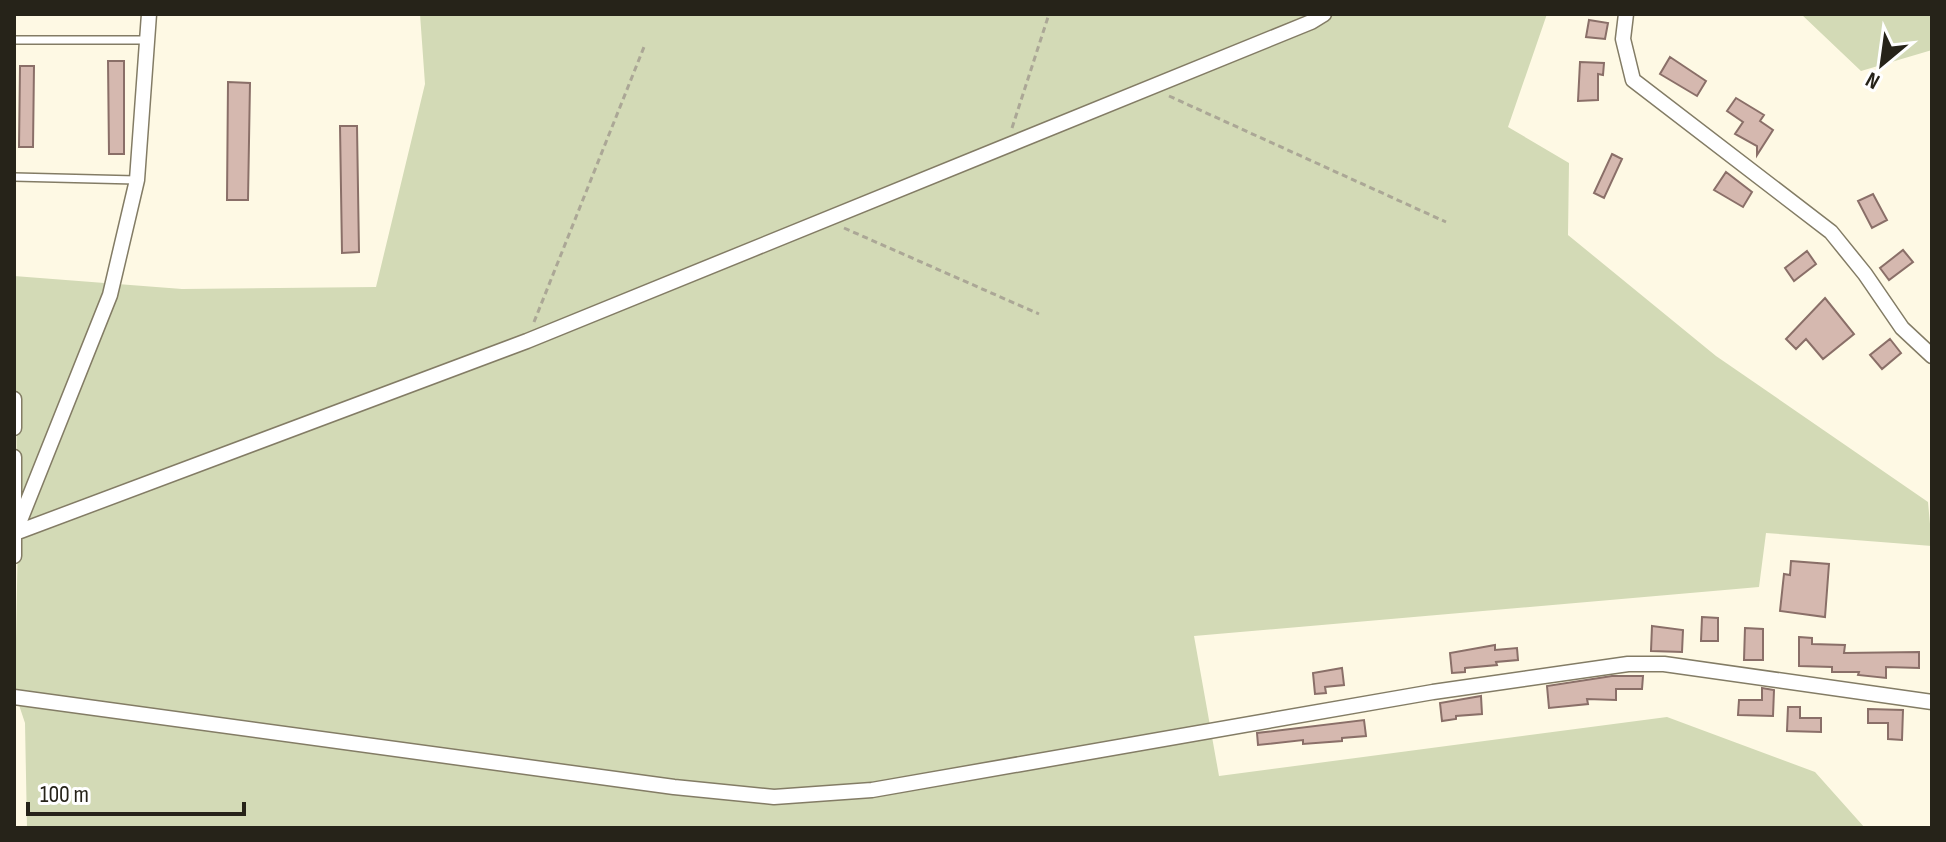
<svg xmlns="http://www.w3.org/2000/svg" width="1946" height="842" font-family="'Sofia Sans Condensed',sans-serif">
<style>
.green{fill:#d3dab6}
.building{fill:#d5b8af;stroke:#8a6f68;stroke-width:2}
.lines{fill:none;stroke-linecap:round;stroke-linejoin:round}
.lane-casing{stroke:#837c65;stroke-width:10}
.street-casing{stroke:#837c65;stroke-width:17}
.path{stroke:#aba796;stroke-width:3;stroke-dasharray:6 4;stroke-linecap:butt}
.lane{stroke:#fff;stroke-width:7}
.street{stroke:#fff;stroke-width:14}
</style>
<rect width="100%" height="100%" fill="#fef9e4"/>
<path class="green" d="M420 14H1547L1508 127 1569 163 1568 235 1716 356 1928 502 1932 546 1766 533 1759 587 1194 636 1219 776 1667 717 1815 772 1865 828H27L25 723 15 693 18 533 14 276 182 289 376 287 425 84Z
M1801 14H1932V50L1861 71Z"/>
<path class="building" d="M1589 20 1608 23 1605 39 1586 37Z
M1670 57 1706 81 1697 96 1660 74Z
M108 61H124V154H109Z
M1580 62 1604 63 1603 75 1598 74V100L1578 101Z
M20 66H34L33 147H19Z
M228 82 250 83 248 200H227Z
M1736 98 1764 115 1760 121 1773 130 1757 155V146L1735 134 1743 122 1727 111Z
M340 126H357L359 252 342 253Z
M1612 154 1622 159 1604 198 1594 193Z
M1726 172 1752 192 1743 207 1714 190Z
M1873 194 1887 220 1872 228 1858 201Z
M1903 250 1913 262 1889 280 1880 268Z
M1807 251 1816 264 1794 281 1785 268Z
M1825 298 1854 334 1823 359 1806 339 1796 349 1786 339Z
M1890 339 1901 353 1882 369 1870 355Z
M1791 561 1829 564 1825 617 1780 611 1784 574 1790 575Z
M1702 617 1718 618V641H1701Z
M1652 626 1683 630 1682 652 1651 651Z
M1745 628 1763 629V660H1744Z
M1799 637 1812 638V644L1845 645 1844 653 1919 652V668L1886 667V678L1858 675 1859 672H1832V667L1799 666Z
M1495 645V650L1517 648 1518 660 1496 662 1497 665 1465 668V672L1452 673 1450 653Z
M1342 668 1344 685 1325 687 1326 693 1315 694 1313 673Z
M1612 676H1643L1642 689H1616V700L1587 699 1588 704 1549 708 1547 686Z
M1762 688 1774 690 1773 716 1738 715 1739 700H1762Z
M1481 696 1482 714 1456 716V719L1442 721 1440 703Z
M1788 707H1800V718H1821V732L1787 731Z
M1868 709 1903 710 1902 740 1888 739V723H1868Z
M1364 720 1366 736 1342 738V741L1303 744V740L1258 745 1257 733Z"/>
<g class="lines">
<defs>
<path id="lane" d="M14 40H146
M14 177 136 180"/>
<path id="street" d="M1626 14 1623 39 1633 80 1831 232 1865 274 1902 328 1932 356
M14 399V428
M14 457V556
M15 533 527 341 1311 22 1324 14
M15 533 110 295 137 180 149 14
M14 697 674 787 774 797 872 790 1433 692 1628 664H1664L1932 702"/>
</defs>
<use href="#lane" class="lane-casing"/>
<use href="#street" class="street-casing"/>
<path class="path" d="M1169 96 1446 222
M1012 128 1049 14
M844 228 1039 314
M534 322 644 47"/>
<use href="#lane" class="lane"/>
<use href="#street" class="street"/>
</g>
<rect width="1946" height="842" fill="none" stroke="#262319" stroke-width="32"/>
<g transform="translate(1882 64) rotate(209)" stroke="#ffffff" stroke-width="6" paint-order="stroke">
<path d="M0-6L14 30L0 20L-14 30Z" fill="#262319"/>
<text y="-12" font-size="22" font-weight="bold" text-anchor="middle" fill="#262319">N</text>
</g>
<path d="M28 802v12h216v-12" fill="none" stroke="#262319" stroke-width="4"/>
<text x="40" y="802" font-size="24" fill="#262319" stroke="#ffffff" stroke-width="6" paint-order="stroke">100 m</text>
</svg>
